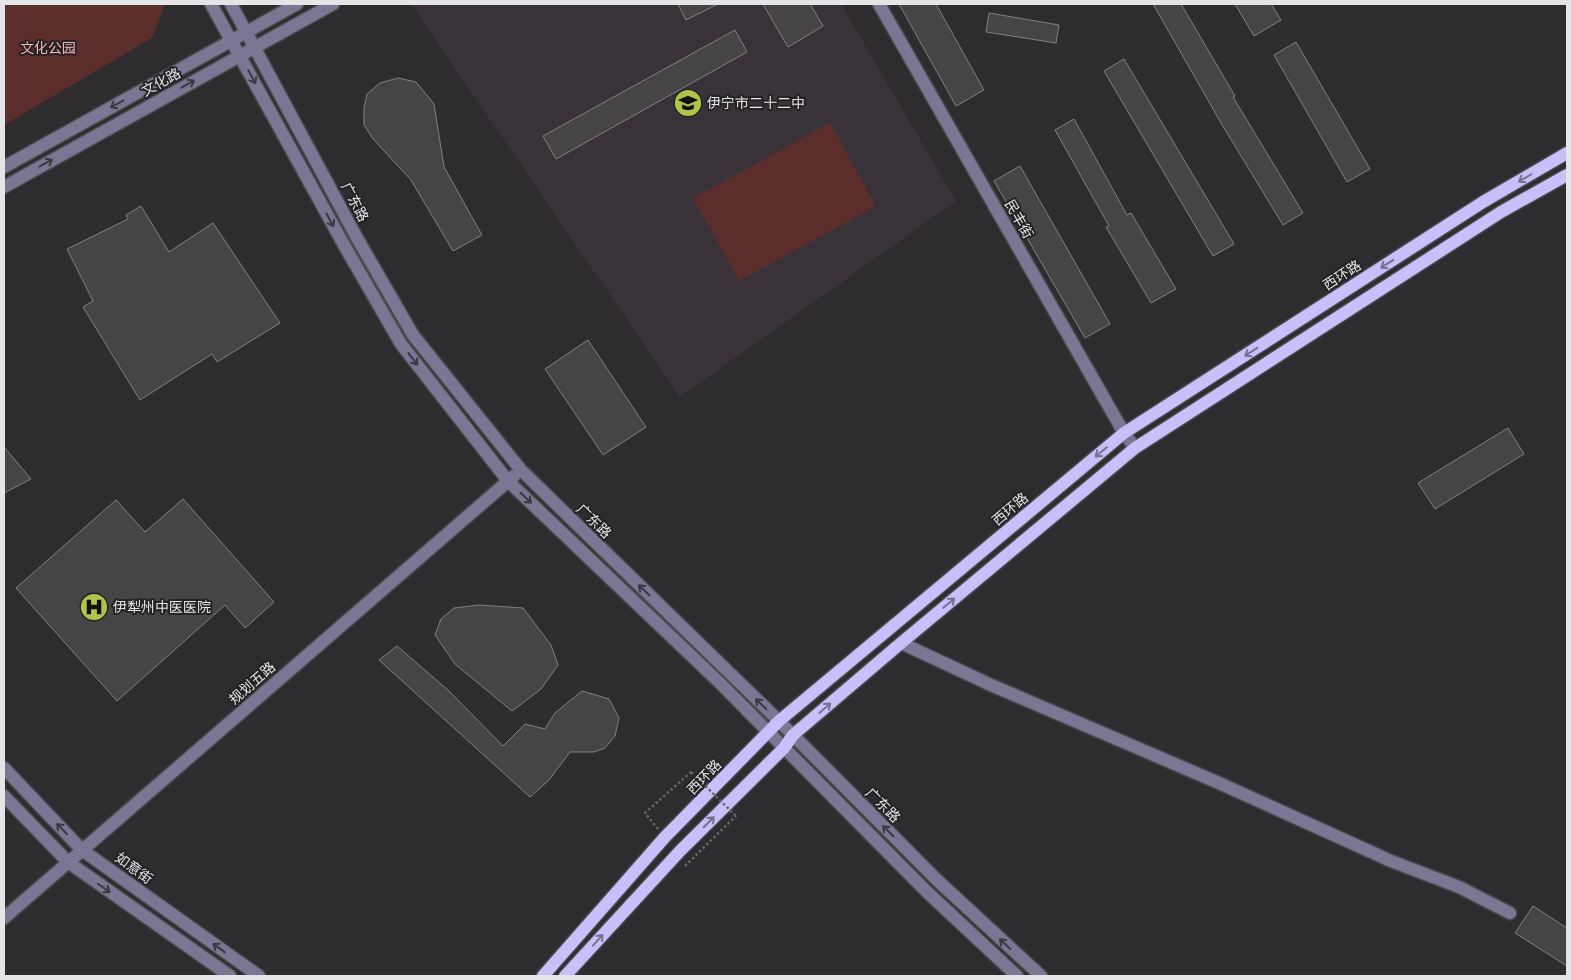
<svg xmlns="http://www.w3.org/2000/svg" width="1571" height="980" font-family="Montserrat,'Noto Sans SC',sans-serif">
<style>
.built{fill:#393239}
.green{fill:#5b2e2b}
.building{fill:#474445;stroke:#848081}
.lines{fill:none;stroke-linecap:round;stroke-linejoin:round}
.minor-casing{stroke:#4b494b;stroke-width:15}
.major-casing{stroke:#4b494b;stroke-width:15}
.path{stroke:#666466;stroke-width:2.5;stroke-dasharray:2.5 2.5;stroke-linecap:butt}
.minor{stroke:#7b7693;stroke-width:12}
.major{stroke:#cabffa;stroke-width:12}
.path-bridge{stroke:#666466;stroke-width:2.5;stroke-dasharray:2.5 2.5;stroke-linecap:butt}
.oneway{stroke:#3a3840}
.oneway2{stroke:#777190}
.labels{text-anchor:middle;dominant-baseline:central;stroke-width:4;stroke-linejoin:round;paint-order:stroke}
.park-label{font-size:14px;fill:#f7b6b0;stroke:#242325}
.street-label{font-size:14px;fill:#e5e4e6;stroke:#242325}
.poi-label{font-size:14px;fill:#e5e4e6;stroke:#242325;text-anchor:start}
</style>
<rect width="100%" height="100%" fill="#2e2c2e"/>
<path class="built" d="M411 4H841L956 201 680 397Z"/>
<path class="green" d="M4 4H165L152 38 4 125Z
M830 123 876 206 739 281 693 198Z"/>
<path class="building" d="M678 4H718L686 20Z
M763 4H810L823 26 788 47Z
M899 4H936L984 90 956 106Z
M1153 4H1181L1235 96 1233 97 1303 213 1283 225 1221 123Z
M1235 4H1271L1281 20 1254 36Z
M989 13 1059 25 1056 43 986 32Z
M735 30 747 52 556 159 543 136Z
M1296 42 1370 169 1347 182 1274 55Z
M1124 59 1234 244 1213 256 1104 71Z
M398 78 416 82 434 104 444 167 482 235 453 251 411 180 373 139 364 125V108L367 94 380 83Z
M1074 119 1127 215 1131 213 1176 289 1151 303 1106 227 1109 226 1055 130Z
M1020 166 1110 324 1085 338 994 181Z
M141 206 169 252 213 223 280 323 217 362 212 354 140 400 83 307 93 301 67 249 128 219 126 215Z
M588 340 646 427 603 455 545 369Z
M1508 428 1524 454 1435 509 1418 483Z
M4 447 31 479 4 493Z
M183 499 274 602 245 628 225 605 117 701 16 588 116 500 145 532Z
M479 605 523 608 551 645 558 665 541 689 512 711 455 664 435 635 441 619 454 608Z
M397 646 449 691 503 746 525 724 545 729 555 713 582 691 609 699 619 718 615 736 605 748 594 752H570L549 780 530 797 379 660Z
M1533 906 1567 928V966L1515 933Z"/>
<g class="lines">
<defs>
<path id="minor" d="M211 4 344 245 401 344 508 481 720 683 926 891 1017 976
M231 4 357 238 413 335 521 470 779 721 937 880 1041 976
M879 4 1124 433 1135 448
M4 167 297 4
M4 187 333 4
M901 643 991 685 1219 783 1391 861 1459 887 1510 913
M4 768 82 850 259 976
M4 796 68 862 230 976
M4 918 514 476"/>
<path id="major" d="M543 976 665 837 779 721 1124 433 1483 202 1567 153
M565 976 680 851 784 748 793 735 901 643 1135 448 1501 212 1567 175"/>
</defs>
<use href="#minor" class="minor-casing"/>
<use href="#major" class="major-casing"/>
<path class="path" d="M658 829 645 813 691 772
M685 866 736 816"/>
<use href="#minor" class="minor"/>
<use href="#major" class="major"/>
<path class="path-bridge" d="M691 772 736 816"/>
</g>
<defs><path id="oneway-shaft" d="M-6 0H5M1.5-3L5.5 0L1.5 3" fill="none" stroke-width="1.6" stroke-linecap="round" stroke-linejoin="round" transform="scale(1.25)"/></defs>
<g class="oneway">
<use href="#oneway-shaft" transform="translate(252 77) rotate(62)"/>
<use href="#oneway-shaft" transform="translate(188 84) rotate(-29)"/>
<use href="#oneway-shaft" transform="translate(117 104) rotate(151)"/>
<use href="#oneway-shaft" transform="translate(46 163) rotate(-29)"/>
<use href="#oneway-shaft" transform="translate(330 220) rotate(61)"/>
<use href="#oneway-shaft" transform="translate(413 359) rotate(52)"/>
<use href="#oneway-shaft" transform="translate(526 498) rotate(44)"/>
<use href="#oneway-shaft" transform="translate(644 590) rotate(-136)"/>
<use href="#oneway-shaft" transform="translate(761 704) rotate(-136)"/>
<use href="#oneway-shaft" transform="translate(62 829) rotate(-134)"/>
<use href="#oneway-shaft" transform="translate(888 831) rotate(-135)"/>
<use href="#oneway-shaft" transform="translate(104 888) rotate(35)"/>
<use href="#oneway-shaft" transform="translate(1005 944) rotate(-137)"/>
<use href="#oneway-shaft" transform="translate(219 948) rotate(-144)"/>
</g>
<g class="oneway2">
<use href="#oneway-shaft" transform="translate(1525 178) rotate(150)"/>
<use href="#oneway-shaft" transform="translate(1387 264) rotate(147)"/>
<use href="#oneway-shaft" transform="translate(1251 352) rotate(147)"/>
<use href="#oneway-shaft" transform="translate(1101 452) rotate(140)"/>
<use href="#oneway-shaft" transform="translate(949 603) rotate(-40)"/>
<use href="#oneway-shaft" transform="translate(825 708) rotate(-41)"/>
<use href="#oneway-shaft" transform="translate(709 822) rotate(-45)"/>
<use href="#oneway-shaft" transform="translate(598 940) rotate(-48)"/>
</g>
<defs>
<symbol id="school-disc" viewBox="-11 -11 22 22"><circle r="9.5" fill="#b2c34c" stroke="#242325"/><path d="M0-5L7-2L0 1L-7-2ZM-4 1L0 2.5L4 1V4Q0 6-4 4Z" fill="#111"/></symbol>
<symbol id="hospital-disc" viewBox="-11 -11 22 22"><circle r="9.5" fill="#b2c34c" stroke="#242325"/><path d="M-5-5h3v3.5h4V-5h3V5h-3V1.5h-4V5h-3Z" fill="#111"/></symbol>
</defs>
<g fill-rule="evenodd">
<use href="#school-disc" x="672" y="87" width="32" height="32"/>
<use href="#hospital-disc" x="78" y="591" width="32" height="32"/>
</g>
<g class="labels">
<g class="park-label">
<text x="48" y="48">文化公园</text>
</g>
<g class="street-label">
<text transform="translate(161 82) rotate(-29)">文化路</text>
<text transform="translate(355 202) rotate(62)">广东路</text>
<text transform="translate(1019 219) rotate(60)">民丰街</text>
<text transform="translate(1342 275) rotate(-33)">西环路</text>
<text transform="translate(1010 509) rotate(-40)">西环路</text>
<text transform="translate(594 521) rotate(44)">广东路</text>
<text transform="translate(252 683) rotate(-41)">规划五路</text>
<text transform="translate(704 777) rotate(-46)">西环路</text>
<text transform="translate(883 805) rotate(45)">广东路</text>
<text transform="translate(134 868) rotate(36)">如意街</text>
</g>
<g class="poi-label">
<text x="707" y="103">伊宁市二十二中</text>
<text x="113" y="607">伊犁州中医医院</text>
</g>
</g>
<rect width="1571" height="980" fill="none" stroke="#e5e4e6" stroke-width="10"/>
</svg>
